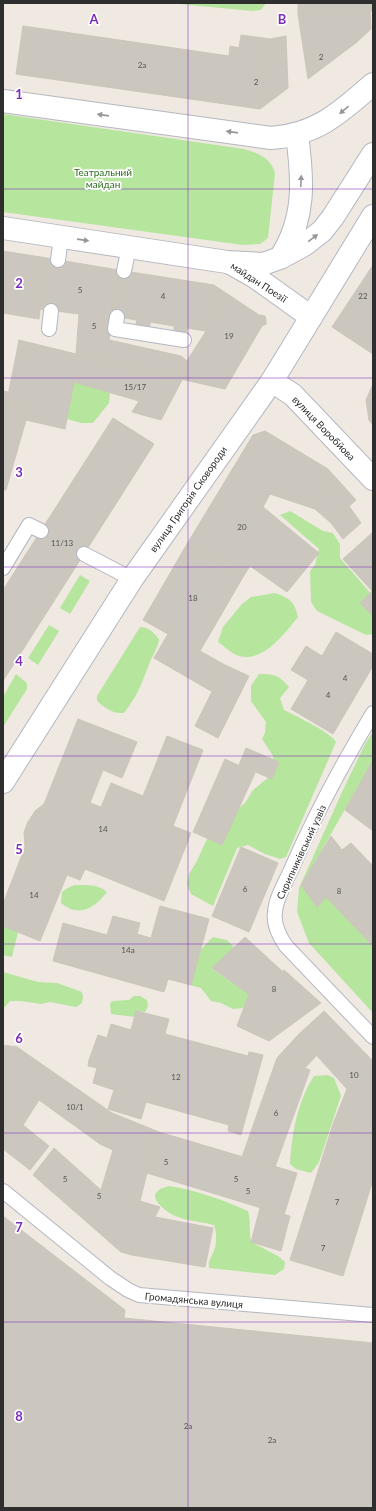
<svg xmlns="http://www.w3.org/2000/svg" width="376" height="1511" font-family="Lato,sans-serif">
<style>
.green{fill:#b6e59e}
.building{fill:#cbc7bf;stroke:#cbc5ba}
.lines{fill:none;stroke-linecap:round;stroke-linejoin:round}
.service-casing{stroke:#b4b7c1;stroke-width:16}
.minor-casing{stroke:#b4b7c1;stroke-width:24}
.tertiary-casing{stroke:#b4b7c1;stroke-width:24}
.secondary-casing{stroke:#b4b7c1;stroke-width:24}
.service{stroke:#fff;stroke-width:14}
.minor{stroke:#fff;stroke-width:22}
.tertiary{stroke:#fff;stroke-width:22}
.secondary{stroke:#fff;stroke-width:22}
.oneway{fill:#969696}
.grid{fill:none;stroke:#7b2cbf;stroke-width:1;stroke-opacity:0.55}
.labels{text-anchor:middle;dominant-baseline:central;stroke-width:3.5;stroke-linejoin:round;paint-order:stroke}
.number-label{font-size:8px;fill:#555452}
.park-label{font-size:10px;fill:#2c6e1b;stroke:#fff}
.street-label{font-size:10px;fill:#2e2e2e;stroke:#fff}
.grid-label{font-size:13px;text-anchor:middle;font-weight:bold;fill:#7b2cbf;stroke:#fff;stroke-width:3.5;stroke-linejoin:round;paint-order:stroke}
</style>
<rect width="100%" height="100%" fill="#efe9e1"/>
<path class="green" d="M169 3H266L261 10 252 11Z
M3 114 244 149C258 153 271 158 275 173L268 238 260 244 243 245 3 212Z
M74 382 110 393 109 403 93 423H81L67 419Z
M290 511 323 531 333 533 340 544V558L373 596V634L366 635 317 611 311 602 310 571 315 565 319 549 280 515Z
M80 575 90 581 70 614 60 608Z
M275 593C291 599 294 601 298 617 285 633 263 663 239 656 232 654 224 646 218 642L223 627 242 604 251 597Z
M49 625 59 631 38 665 28 658Z
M140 627C149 627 153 632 159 639 158 648 153 654 150 662 141 684 139 694 124 713 113 714 105 708 97 701V696Z
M16 674 27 683V689L3 727V697Z
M259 674C274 674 279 675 289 687L280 698 284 710C294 715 332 733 336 742L286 857 280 859 265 854 248 845 237 848 213 906 191 894 187 884 189 874 197 861 205 843 213 830 245 803 253 790 270 776 274 767 273 756 262 739 265 733 266 722 251 701V686Z
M373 732V760L302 885 317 906 326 897 373 946V1013L309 943 297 912 299 888 343 790 365 744Z
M74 885C85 885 99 884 107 892 95 908 79 918 61 903L62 892 66 889Z
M3 926 18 932 12 957 3 955Z
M213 937 227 940 234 947 212 969 249 994 244 1008 233 1009 221 1003 211 1001 201 988 190 985 182 980C190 963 199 950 213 937Z
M3 972 38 982 57 983 82 992 83 997 82 1003 76 1007 50 1002 41 1004 21 1001H10L3 1009Z
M134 996H140L147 1000 148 1006 145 1012 136 1011 135 1017 111 1014 110 1004 112 1001 129 1000Z
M328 1075 334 1078 341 1096 319 1162 311 1173 296 1169 290 1164C292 1133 297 1103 314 1076Z
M169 1186C196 1190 223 1200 248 1211 251 1221 249 1232 251 1242L278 1256 285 1262 284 1269 275 1275 209 1268C208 1261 210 1260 213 1253 217 1245 217 1233 214 1225 194 1220 174 1221 160 1205 156 1201 155 1199 155 1194L160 1189Z"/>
<path class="building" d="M298 3H373V11L298 14Z
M370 11 371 29 357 42 308 79 298 14Z
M23 26 229 56 230 46 239 48 241 35 270 39 260 109 16 74Z
M286 36 288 88 260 109 270 39Z
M3 251 47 258 39 319 3 313Z
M47 258 118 270 111 316 109 340 181 356 176 378 76 354 79 314 40 309Z
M373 265V354L332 327Z
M118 270 214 285 206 331 187 328 186 332 174 330V326L150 322V326L136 324 137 320 111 316Z
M214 285 259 315 265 316 266 320V324L262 326 225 389 176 378 181 356 187 361 206 331Z
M19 340 76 354 182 380 161 420 132 412 139 401 74 382 65 429 26 420 29 406 7 401Z
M373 384V425L369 420 366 400Z
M3 391 8 392 7 401 29 406 26 420 6 490H3Z
M113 418 154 444 3 681V590Z
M265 431 328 469 315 509 270 494 263 507 319 553 287 592 250 566 243 577 187 544 253 435Z
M328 469 356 500 331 523 315 509Z
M349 506 361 523 343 539 331 523Z
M373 532V592L343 559Z
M187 544 243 577 200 651 225 665 211 691 154 658 168 634 143 620Z
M372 591 373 592V616L360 603Z
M336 632 373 654V666L333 734 291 709 308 680 291 670 306 646 322 656Z
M225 665 249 676 218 738 195 726Z
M78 719 137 742 122 778 103 770 90 803 101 807 111 783 143 796 167 736 203 750 173 826 191 833 164 901 85 869 80 880 67 875 40 941 3 926V904L25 847 24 832 28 822 35 811 44 804Z
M246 748 279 762 272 779 239 765Z
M225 759 255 773 222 845 193 832Z
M373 760V831L345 810Z
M331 836 342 850 351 843 373 866V946L326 897 317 907 301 885Z
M241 847 278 863 249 932 212 916Z
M160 906 209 919 191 985 168 979 164 992 53 961 63 923 107 935 113 916 140 923 137 934 151 938Z
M245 937 282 971 281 972 284 970 321 1003 269 1041 237 1026 249 994 212 968Z
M136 1011 169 1019 165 1034 248 1056 249 1052 263 1055 241 1135 228 1131 229 1125 146 1102 141 1119 108 1109 114 1090 93 1083 97 1068 88 1066 89 1060 98 1035 107 1038 111 1024 131 1030Z
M324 1011 373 1061V1133L372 1136 333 1124 347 1089 298 1035Z
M298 1035 317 1055 305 1068 277 1058Z
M3 1045 17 1047 112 1113 100 1144 39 1100 23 1125 49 1146 30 1170 3 1149Z
M277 1058 310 1070 275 1167 242 1157Z
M112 1113 159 1132 147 1173 140 1201 160 1207 155 1217 213 1228 205 1267 132 1255 121 1252 33 1175 54 1148 101 1190 113 1150 100 1144Z
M333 1124 373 1137V1180L343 1276 290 1260Z
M159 1132 297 1173 284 1215 147 1173Z
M260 1208 290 1216 281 1251 251 1242Z
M3 1216 125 1310 124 1318 373 1343V1508H3Z"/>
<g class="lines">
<defs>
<path id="service" d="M58 260 61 237
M124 271 129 247
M117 317 115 329 184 340
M49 329 51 311
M84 554 132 579
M3 568 29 525 41 531
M373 713C343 763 314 816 291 870 285 883 276 898 275 912 273 925 279 936 286 946L373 1037
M3 1191 110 1278 128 1290 139 1295 373 1315"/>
<path id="minor" d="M272 381 293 395 373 479"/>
<path id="tertiary" d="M3 101 271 138C316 135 340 113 373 84
M3 228 227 262 263 264 280 258 304 245 322 231 333 217 373 154
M280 258C306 219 303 179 297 135
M232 264 255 277 311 317"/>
<path id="secondary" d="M3 782 132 579 272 381 373 216"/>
</defs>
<use href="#service" class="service-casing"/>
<use href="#minor" class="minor-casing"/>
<use href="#tertiary" class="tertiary-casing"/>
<use href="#secondary" class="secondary-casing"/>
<use href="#service" class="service"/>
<use href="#minor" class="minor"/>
<use href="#tertiary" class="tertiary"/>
<use href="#secondary" class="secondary"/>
</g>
<defs><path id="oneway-solid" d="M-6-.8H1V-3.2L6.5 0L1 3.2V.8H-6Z"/></defs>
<g class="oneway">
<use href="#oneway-solid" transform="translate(344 110) rotate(140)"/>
<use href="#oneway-solid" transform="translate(103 115) rotate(-172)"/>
<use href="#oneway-solid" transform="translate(232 132) rotate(-172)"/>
<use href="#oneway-solid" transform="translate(301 181) rotate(-88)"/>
<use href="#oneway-solid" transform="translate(313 238) rotate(-38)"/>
<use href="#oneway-solid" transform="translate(83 240) rotate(8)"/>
</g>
<path class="grid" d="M188 3V1508M3 189H373M3 378H373M3 567H373M3 756H373M3 944H373M3 1133H373M3 1322H373"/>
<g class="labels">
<g class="number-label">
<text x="321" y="57">2</text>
<text x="142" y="65">2а</text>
<text x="256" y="82">2</text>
<text x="80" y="290">5</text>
<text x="163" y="296">4</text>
<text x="363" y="296">22</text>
<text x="94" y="326">5</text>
<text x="229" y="336">19</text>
<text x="135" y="387">15/17</text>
<text x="242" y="527">20</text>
<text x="62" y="543">11/13</text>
<text x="193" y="598">18</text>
<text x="345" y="678">4</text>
<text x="328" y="695">4</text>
<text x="103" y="829">14</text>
<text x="245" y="889">6</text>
<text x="339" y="891">8</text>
<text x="34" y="895">14</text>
<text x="128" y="950">14а</text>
<text x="274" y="989">8</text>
<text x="354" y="1075">10</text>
<text x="176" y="1077">12</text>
<text x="75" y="1107">10/1</text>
<text x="276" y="1113">6</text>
<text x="166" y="1162">5</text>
<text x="65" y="1179">5</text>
<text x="236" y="1179">5</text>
<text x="248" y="1191">5</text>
<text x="99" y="1196">5</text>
<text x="337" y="1202">7</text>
<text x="323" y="1248">7</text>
<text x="188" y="1426">2а</text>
<text x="272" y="1440">2а</text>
</g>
<g class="park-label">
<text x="103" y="172">Театральний<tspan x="103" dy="12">майдан</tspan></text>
</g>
<g class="street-label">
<text transform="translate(259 282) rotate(33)">майдан Поезії</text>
<text transform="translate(324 428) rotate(46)">вулиця Воробйова</text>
<text transform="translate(188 499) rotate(-55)">вулиця Григорія Сковороди</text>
<text transform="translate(301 852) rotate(-65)">Скрипниківський узвіз</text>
<text transform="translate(194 1300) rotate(5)">Громадянська вулиця</text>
</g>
</g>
<g class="grid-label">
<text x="94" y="24">A</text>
<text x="282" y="24">B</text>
<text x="19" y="99">1</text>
<text x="19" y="288">2</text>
<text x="19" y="477">3</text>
<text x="19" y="666">4</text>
<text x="19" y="854">5</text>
<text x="19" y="1043">6</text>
<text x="19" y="1232">7</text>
<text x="19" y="1421">8</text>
</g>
<rect width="376" height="1511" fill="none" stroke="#2e2e2e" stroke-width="8"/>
</svg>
